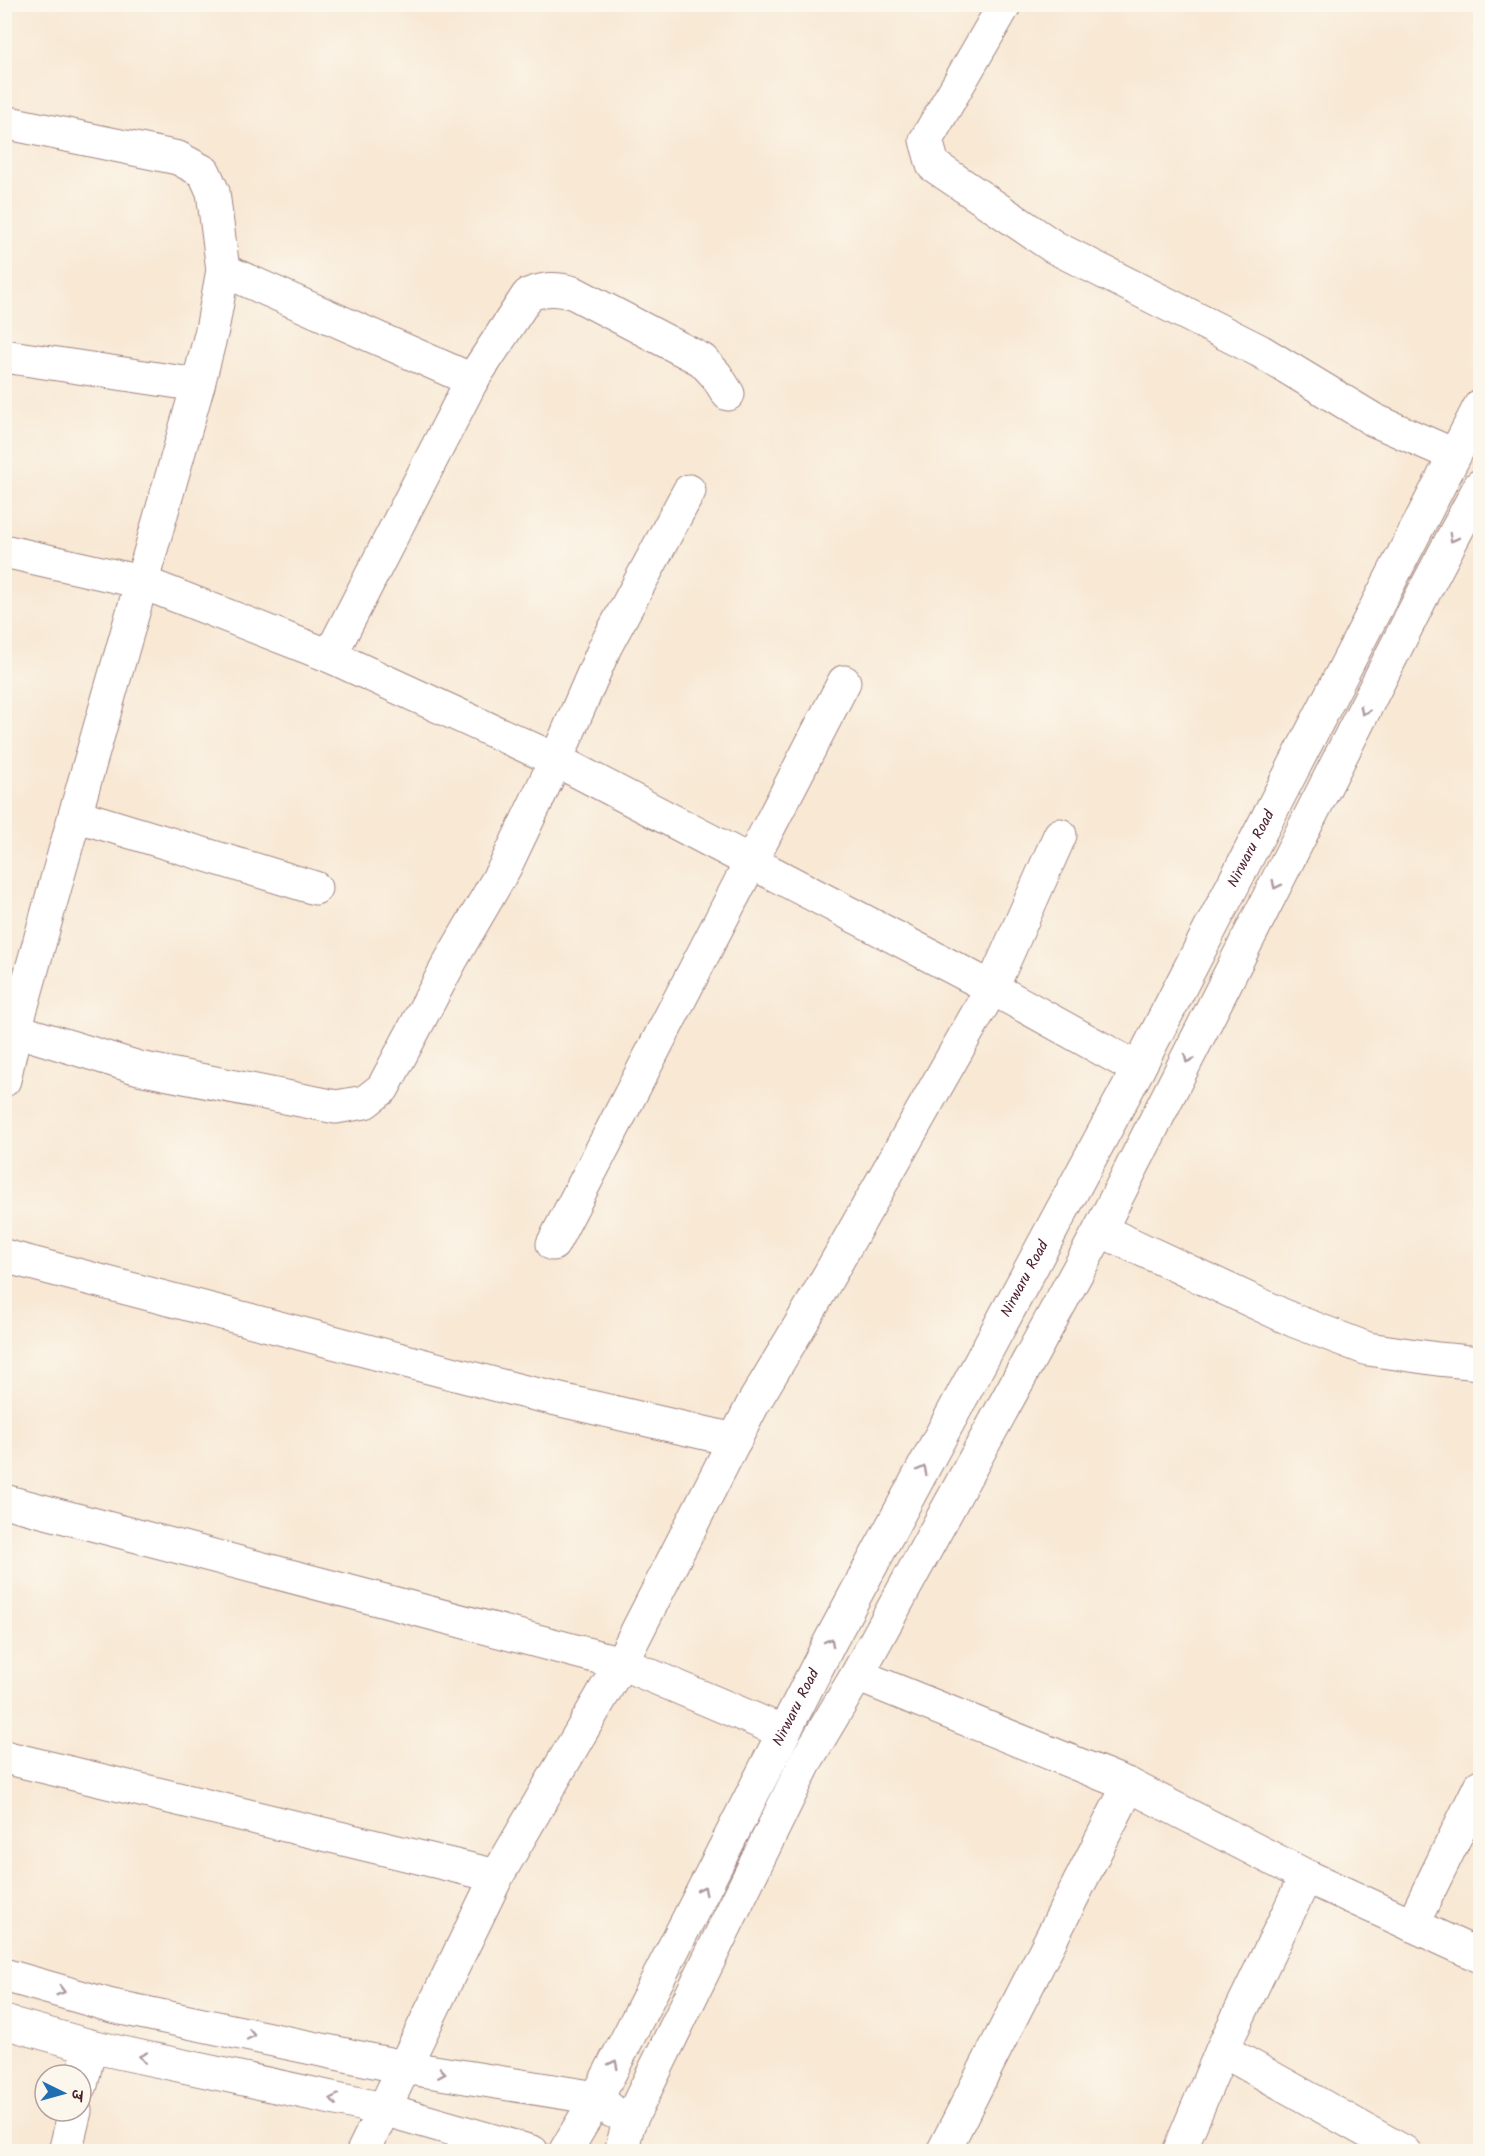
<svg xmlns="http://www.w3.org/2000/svg" width="1485" height="2156" font-family="Kalam,'Playpen Sans Deva',sans-serif">
<style>
.lines{fill:none;stroke-linecap:round;stroke-linejoin:round}
.minor-casing{stroke:#a18480;stroke-width:35}
.minor{stroke:#fff;stroke-width:33}
.oneway{stroke:#ae9aa0}
.labels{text-anchor:middle;dominant-baseline:central;stroke-width:6;stroke-linejoin:round;paint-order:stroke}
.street-label{font-size:15px;fill:#4a1f2b;stroke:#fbf7ec}
</style>
<rect width="100%" height="100%" fill="#fbf7ec"/>
<filter id="ink" filterUnits="userSpaceOnUse"><feTurbulence type="fractalNoise" baseFrequency=".0167" numOctaves="2"/><feDisplacementMap in="SourceGraphic" scale="12" xChannelSelector="R" yChannelSelector="G"/><feConvolveMatrix kernelMatrix="1 2 1 2 8 2 1 2 1" color-interpolation-filters="sRGB"/></filter>
<filter id="wash" filterUnits="userSpaceOnUse"><feTurbulence type="fractalNoise" baseFrequency=".008" numOctaves="4" result="noise"/><feDisplacementMap in="SourceGraphic" scale="24" xChannelSelector="R" yChannelSelector="G"/><feGaussianBlur stdDeviation="1.35" result="paint"/><feColorMatrix in="noise" values="0 0 0 0 0 0 0 0 0 0 0 0 0 0 0 0 0 1.4 0 .05"/><feComposite in="paint" operator="in"/></filter>
<g filter="url(#wash)">
<rect width="100%" height="100%" fill="#f8e8d4"/>
</g>
<g filter="url(#ink)">
<g class="lines">
<defs>
<g id="minor">
<path d="M1005 4 926 140 933 165 1054 247 1260 351 1374 420 1454 455"/>
<path d="M4 122 178 158 204 172 213 192 223 270"/>
<path d="M4 356 198 385"/>
<path d="M472 380 528 295C545 288 557 288 574 293L702 360 716 375 728 394"/>
<path d="M4 551 141 582 330 656 556 760 992 988 1138 1069"/>
<path d="M75 815 315 888"/>
<path d="M15 1030 139 1068 336 1107 365 1102 383 1088 451 960 505 867 556 760 605 647 689 491"/>
<path d="M4 1080 15 1030 75 815 198 385 212 330 223 270 472 380 330 656"/>
<path d="M1100 1230 1295 1321 1368 1349 1438 1359 1480 1363"/>
<path d="M553 1244 844 682"/>
<path d="M4 1256 517 1390 735 1440"/>
<path d="M4 1501 621 1663 784 1732"/>
<path d="M857 1675 1129 1785 1306 1876 1480 1956"/>
<path d="M4 1757 497 1876"/>
<path d="M1412 1925 1480 1786"/>
<path d="M4 1975 112 2006 403 2067 597 2098 612 2111"/>
<path d="M4 2022 90 2046 383 2109 532 2152"/>
<path d="M1222 2050 1404 2152"/>
<path d="M81 2085 90 2046"/>
<path d="M65 2152 75 2111"/>
<path d="M363 2152 497 1876 621 1663 753 1404 811 1307 992 988 1060 835"/>
<path id="s1" d="M565 2152 597 2098 831 1640 1138 1069 1480 406"/>
<path d="M621 2152 628 2125 807 1759 857 1675 1100 1230 1422 596 1480 486"/>
<path d="M943 2152 1129 1785"/>
<path d="M1179 2152 1222 2050 1306 1876"/>
</g>
</defs>
<use href="#minor" class="minor-casing"/>
<use href="#minor" class="minor"/>
</g>
<defs><path id="oneway-chevron" d="M-2-3.5L2.5 0L-2 3.5" fill="none" stroke-width="1.6" stroke-linecap="round" stroke-linejoin="round" transform="scale(1.5)"/></defs>
<g class="oneway">
<use href="#oneway-chevron" transform="translate(1453 538) rotate(118)"/>
<use href="#oneway-chevron" transform="translate(1364 711) rotate(117)"/>
<use href="#oneway-chevron" transform="translate(1276 885) rotate(117)"/>
<use href="#oneway-chevron" transform="translate(1188 1059) rotate(117)"/>
<use href="#oneway-chevron" transform="translate(923 1470) rotate(-62)"/>
<use href="#oneway-chevron" transform="translate(830 1642) rotate(-62)"/>
<use href="#oneway-chevron" transform="translate(703 1890) rotate(-63)"/>
<use href="#oneway-chevron" transform="translate(61 1991) rotate(16)"/>
<use href="#oneway-chevron" transform="translate(251 2035) rotate(12)"/>
<use href="#oneway-chevron" transform="translate(143 2057) rotate(-168)"/>
<use href="#oneway-chevron" transform="translate(614 2064) rotate(-63)"/>
<use href="#oneway-chevron" transform="translate(442 2073) rotate(9)"/>
<use href="#oneway-chevron" transform="translate(334 2099) rotate(-168)"/>
</g>
</g>
<g class="labels">
<g class="street-label">
<text stroke="none"><textPath href="#s1" startOffset="1473">Nirwaru Road</textPath></text>
<text stroke="none"><textPath href="#s1" startOffset="987">Nirwaru Road</textPath></text>
<text stroke="none"><textPath href="#s1" startOffset="501">Nirwaru Road</textPath></text>
</g>
</g>
<rect width="1485" height="2156" fill="none" stroke="#fbf7ec" stroke-width="24"/>
<g transform="translate(63 2093) rotate(95)"><circle r="28" fill="#fbf7ec" stroke="#b4a19f" stroke-width="1.5"/>
<path d="M0-4.5L10 22L0 15L-10 22Z" fill="#1f6fb2"/>
<text y="-9" font-size="16" font-weight="bold" text-anchor="middle" fill="#4a1f2b">उ</text>
</g>
</svg>
